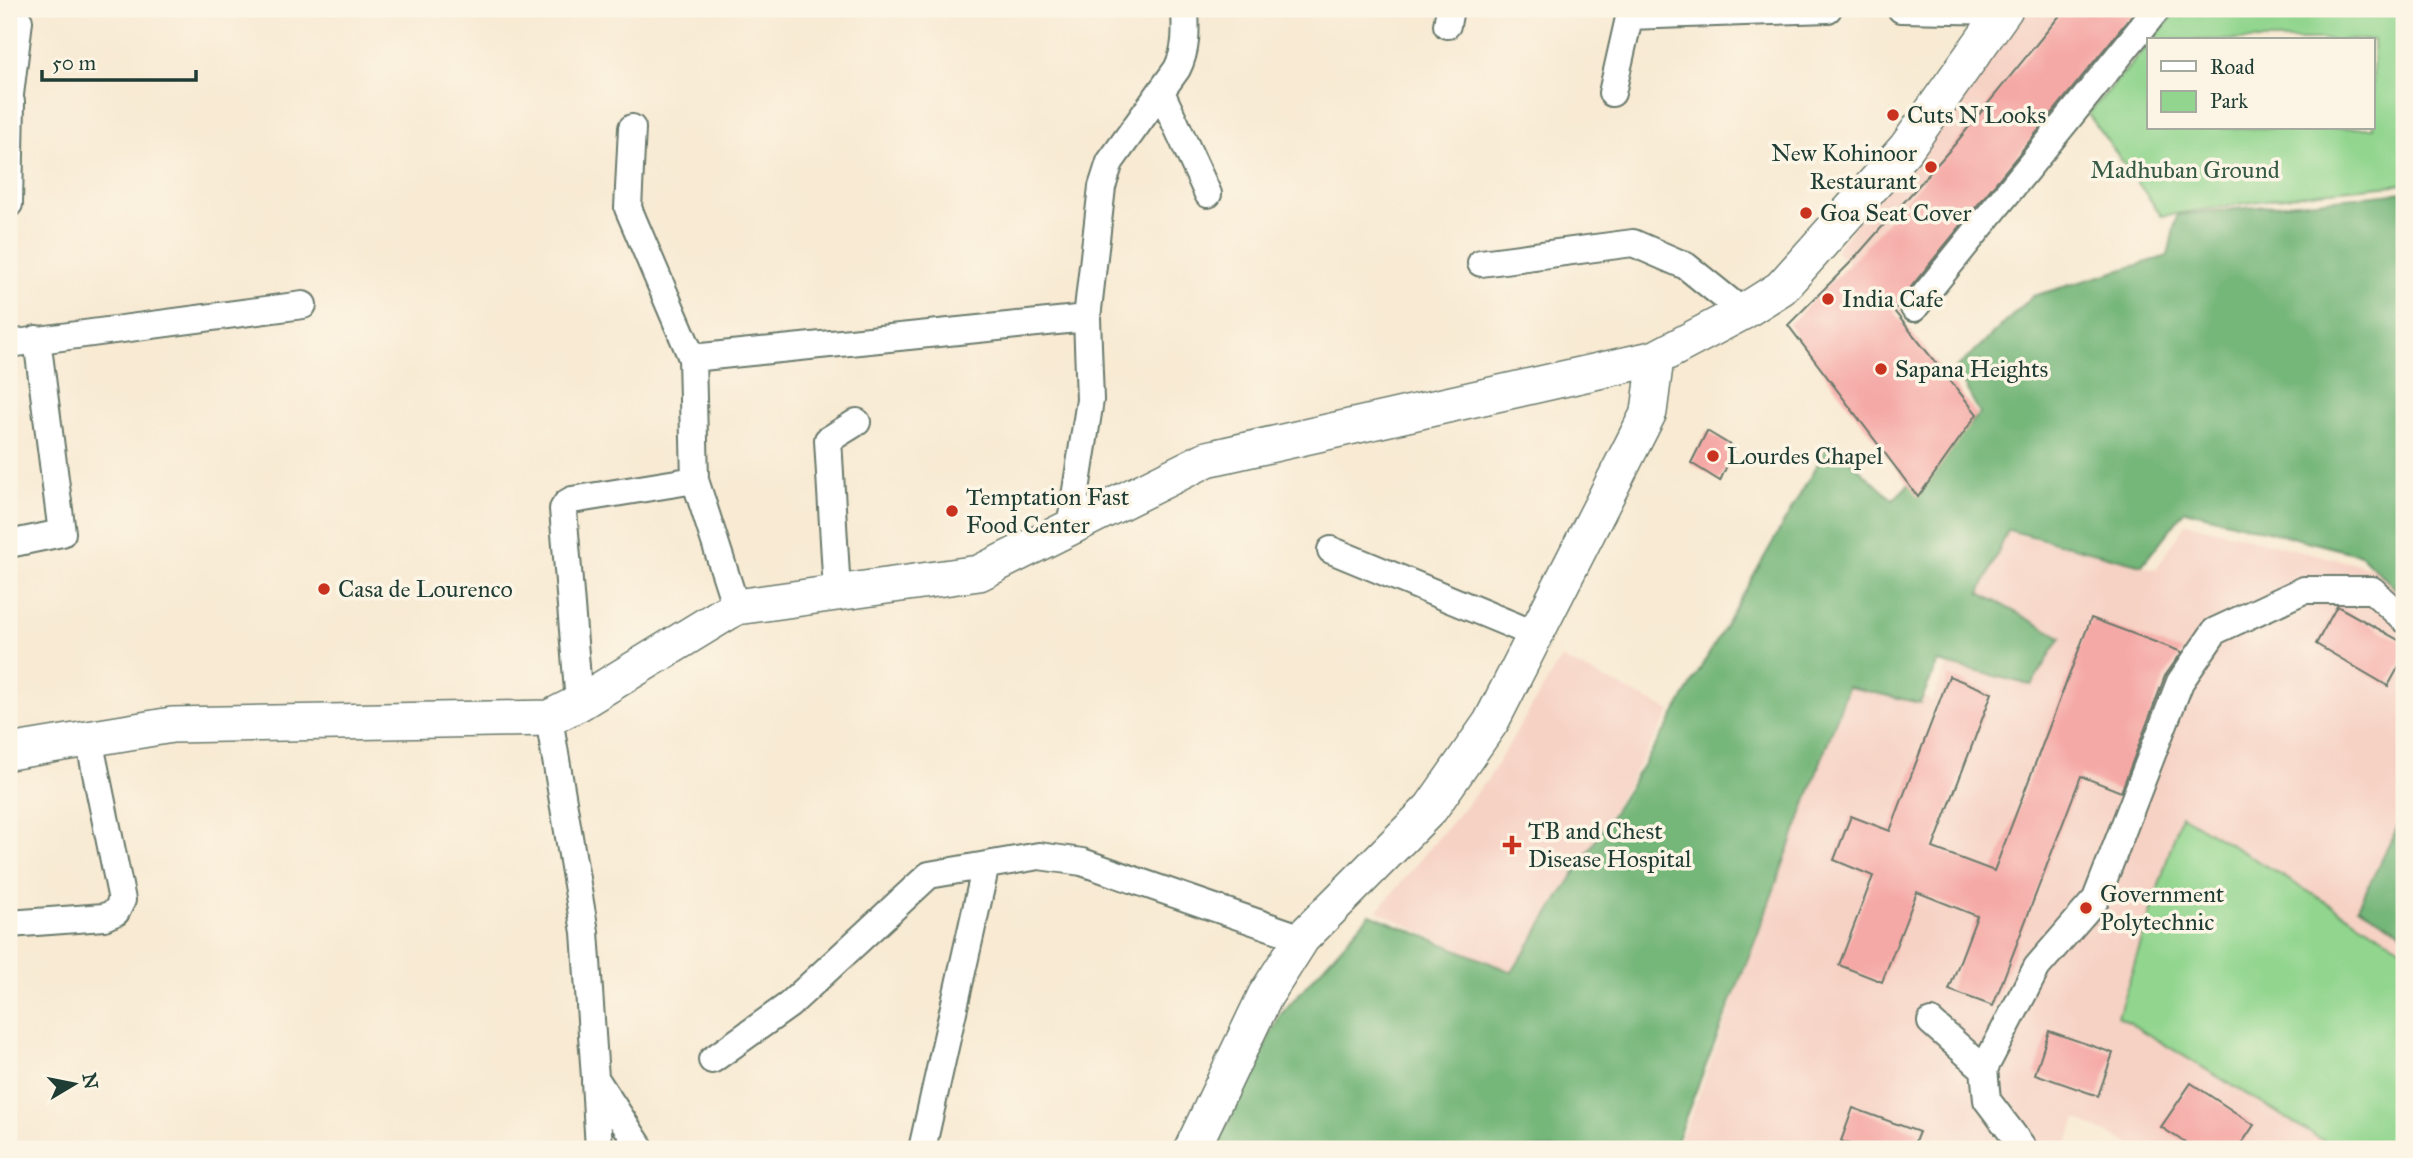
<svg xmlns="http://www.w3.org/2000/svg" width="2413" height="1158" font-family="'IM FELL Great Primer',serif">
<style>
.built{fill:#f6d2c5}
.green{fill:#91d58e;stroke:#588961;stroke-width:2}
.forest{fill:#74b679;stroke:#4a7a56;stroke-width:2}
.building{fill:#f5a9a6}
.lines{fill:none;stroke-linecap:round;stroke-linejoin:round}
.minor-casing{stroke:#6b7a6c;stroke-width:30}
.major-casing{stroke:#6b7a6c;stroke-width:38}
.minor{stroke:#fff;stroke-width:26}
.major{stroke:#fff;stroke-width:35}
.poi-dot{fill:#c8321e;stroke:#fcf5e5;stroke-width:2.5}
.labels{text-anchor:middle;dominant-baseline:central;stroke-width:7;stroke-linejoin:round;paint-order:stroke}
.poi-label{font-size:24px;fill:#1f3d34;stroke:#fcf5e5;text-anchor:start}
.park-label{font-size:24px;fill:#365b46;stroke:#fcf5e5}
</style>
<rect width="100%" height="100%" fill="#fcf5e5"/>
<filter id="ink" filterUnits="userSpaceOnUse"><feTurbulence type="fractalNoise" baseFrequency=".0143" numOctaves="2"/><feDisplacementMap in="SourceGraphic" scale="14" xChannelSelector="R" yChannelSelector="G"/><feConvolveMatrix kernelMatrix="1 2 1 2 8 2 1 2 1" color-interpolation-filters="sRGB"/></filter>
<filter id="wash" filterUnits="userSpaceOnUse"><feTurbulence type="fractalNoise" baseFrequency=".00686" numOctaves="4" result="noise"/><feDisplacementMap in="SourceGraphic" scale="28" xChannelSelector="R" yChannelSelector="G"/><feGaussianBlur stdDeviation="1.57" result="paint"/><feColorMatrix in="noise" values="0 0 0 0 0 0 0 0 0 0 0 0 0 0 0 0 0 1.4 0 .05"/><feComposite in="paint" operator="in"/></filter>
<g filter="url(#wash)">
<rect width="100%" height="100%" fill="#f8ead3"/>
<path class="built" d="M2021 9H2153L1900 315 1835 250Z
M2186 523 2373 568 2404 598V1149H2141L2077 1119 2065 1149H1675L1691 1116 1853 676 1932 700 2007 532 2156 569Z
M1561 658 1671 711 1514 975 1377 911 1488 779Z"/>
<path class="green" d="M2179 9H2404V184L2319 192 2162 216 2088 114 2149 44V128H2373V40H2152Z
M2181 815 2404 949V1149H2337L2118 1016Z"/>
<path class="forest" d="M2404 192V597L2361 555 2185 510 2142 565 2008 530 1980 593 2061 637 2031 685 1938 662 1920 703 1848 687 1757 936 1673 1149H1215L1280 1015 1370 914 1512 972 1669 724 1830 442 1893 500 1980 414 1956 369 2033 296 2168 256 2177 215Z
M2404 814V933L2358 907Z"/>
<g id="blocks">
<path class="building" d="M2065 9H2137L1902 298 1894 311 1977 414 1918 497 1788 325 1853 260 1955 144Z
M1707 431 1735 448 1720 481 1691 463Z
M2337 606 2404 643V657L2388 686 2316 644Z
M2091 618 2182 652 2165 676 2121 792 2081 776 1993 1006 1949 990 1977 916 1917 892 1882 982 1839 965 1873 876 1834 860 1851 816 1890 831 1949 676 1992 693 1933 848 1994 871Z
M2049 1031 2113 1053 2098 1096 2035 1074Z
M2191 1083 2254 1125 2238 1149H2195L2161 1127Z
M1853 1108 1919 1132 1912 1149H1863L1841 1141Z"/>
</g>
</g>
<g filter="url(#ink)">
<use href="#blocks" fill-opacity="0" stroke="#6b7a6c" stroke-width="2"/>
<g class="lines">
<defs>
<path id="minor" d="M1901 9 2003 11
M1629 16 1828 9
M1447 25 1450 9
M1161 92 1208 194
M1612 93 1631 9
M9 103 19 21
M632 128 628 208 692 358
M9 204 11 102
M1481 263 1633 243 1686 266 1743 312
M1914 308 2157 9
M9 344 303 305
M1070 529 1090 400 1087 318 1102 187 1110 162 1177 69C1187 49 1186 31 1185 9
M9 544 62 533 37 339
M1331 550 1534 634
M837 592 828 440 857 422
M736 607 695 480 692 358 1087 318
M579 703 563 509 567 503 572 500 695 480
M549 718 585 932 595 1078 641 1149
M9 924 104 917 116 912 122 900 89 739
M1931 1022 1984 1069
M712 1060 789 1005 929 875 1039 856 1082 862 1302 938
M595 1081 599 1149
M922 1149 986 865
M2024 1149 1987 1100 1984 1069 2037 967 2096 899 2180 682 2215 631 2304 590H2372L2404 619"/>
<path id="major" d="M9 752 172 725 549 718 579 703 736 607 979 573 1207 459 1656 358
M1192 1149 1265 996 1302 938 1431 808 1491 722 1649 412 1656 358 1743 312 1781 288 1906 148 2005 9"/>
</defs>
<use href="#minor" class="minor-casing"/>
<use href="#major" class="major-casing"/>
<use href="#minor" class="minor"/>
<use href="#major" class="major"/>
</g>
</g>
<g class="poi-dot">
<circle cx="1893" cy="115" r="7"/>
<circle cx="1931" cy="167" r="7"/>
<circle cx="1806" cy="213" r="7"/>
<circle cx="1828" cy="299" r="7"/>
<circle cx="1881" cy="369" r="7"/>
<circle cx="1713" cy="456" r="7"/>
<circle cx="952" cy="511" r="7"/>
<circle cx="324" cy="589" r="7"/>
<path d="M1508.5 834.5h7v7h7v7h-7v7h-7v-7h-7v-7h7z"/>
<circle cx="2086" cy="908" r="7"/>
</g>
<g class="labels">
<g class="poi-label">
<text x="1907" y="115">Cuts N Looks</text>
<text x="1917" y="153" text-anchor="end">New Kohinoor<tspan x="1917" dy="28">Restaurant</tspan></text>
<text x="1820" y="213">Goa Seat Cover</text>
<text x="1842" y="299">India Cafe</text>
<text x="1895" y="369">Sapana Heights</text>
<text x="1727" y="456">Lourdes Chapel</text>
<text x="966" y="497">Temptation Fast<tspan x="966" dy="28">Food Center</tspan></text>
<text x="338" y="589">Casa de Lourenco</text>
<text x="1528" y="831">TB and Chest<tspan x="1528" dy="28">Disease Hospital</tspan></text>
<text x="2100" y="894">Government<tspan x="2100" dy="28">Polytechnic</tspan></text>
</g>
<g class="park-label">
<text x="2185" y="170">Madhuban Ground</text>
</g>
</g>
<rect width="2413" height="1158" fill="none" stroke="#fcf5e5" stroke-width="35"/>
<rect x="2147" y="38" width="228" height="91" fill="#fcf5e5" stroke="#a4ab9e" stroke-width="2"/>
<rect x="2161" y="61" width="35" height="10" fill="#ffffff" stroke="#a4ab9e" stroke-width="2"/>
<text x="2210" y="74" font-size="21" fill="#1f3d34">Road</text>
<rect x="2161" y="91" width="35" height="21" fill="#91d58e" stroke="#a4ab9e" stroke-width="2"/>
<text x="2210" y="108" font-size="21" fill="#1f3d34">Park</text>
<g transform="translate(74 1084) rotate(80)" stroke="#fcf5e5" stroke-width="5" paint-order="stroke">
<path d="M0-5L12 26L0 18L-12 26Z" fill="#1f3d34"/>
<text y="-10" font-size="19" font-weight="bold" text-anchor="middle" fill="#1f3d34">N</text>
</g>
<path d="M42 70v10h154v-10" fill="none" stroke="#1f3d34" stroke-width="3.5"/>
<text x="52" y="70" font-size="21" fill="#1f3d34" stroke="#fcf5e5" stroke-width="5" paint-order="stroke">50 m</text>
</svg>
